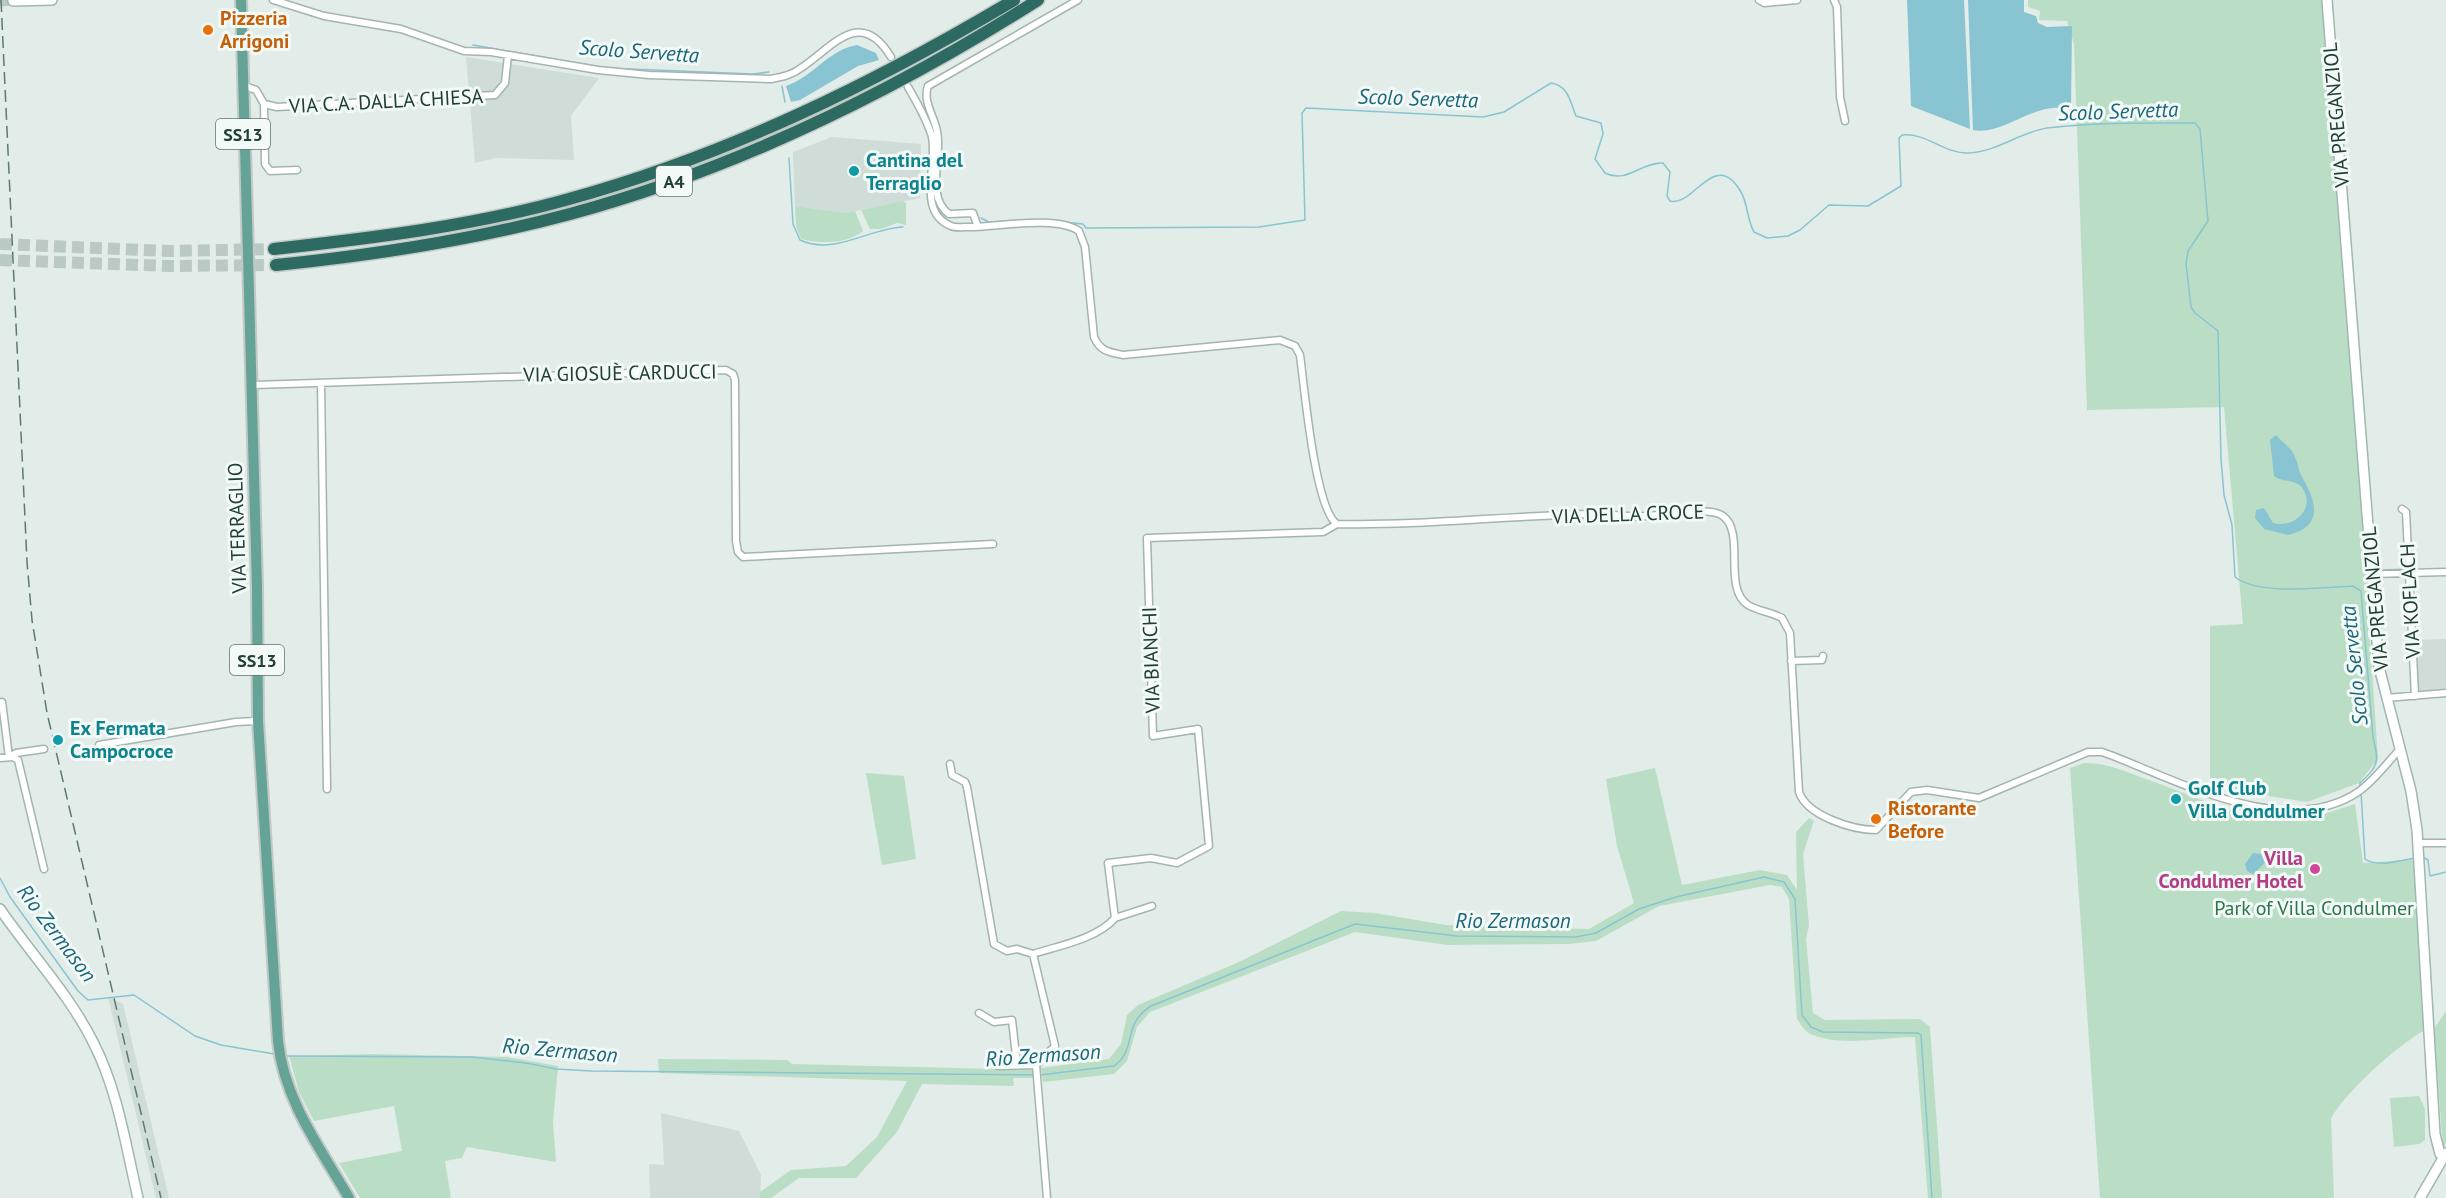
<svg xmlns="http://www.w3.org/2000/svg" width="2446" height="1198" font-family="'PT Sans',sans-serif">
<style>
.built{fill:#d0dcd7}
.green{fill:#badec5}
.water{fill:#89c4d2}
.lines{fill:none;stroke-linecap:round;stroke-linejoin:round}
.stream{stroke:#89c4d2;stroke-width:1.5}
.secondary-tunnel{stroke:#bbc9c5;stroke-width:9;stroke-dasharray:9 4.5;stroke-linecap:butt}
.highway-tunnel{stroke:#bbc9c5;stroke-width:12;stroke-dasharray:12 6;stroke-linecap:butt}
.street-casing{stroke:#a4b4af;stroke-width:9}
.secondary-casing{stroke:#a0b8b1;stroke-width:12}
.primary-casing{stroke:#c1c9c7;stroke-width:14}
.highway-casing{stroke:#c1c9c7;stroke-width:15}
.street{stroke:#fff;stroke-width:6}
.secondary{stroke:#fff;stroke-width:9}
.primary{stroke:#65a396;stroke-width:10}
.highway{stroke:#2d6a61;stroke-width:12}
.rail{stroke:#5c7973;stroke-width:1.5;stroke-dasharray:12 6;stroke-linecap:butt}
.food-dot{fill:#e8710a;stroke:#f2f9f6;stroke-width:2}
.culture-dot{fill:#0f9aa8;stroke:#f2f9f6;stroke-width:2}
.hotel-dot{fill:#d1479c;stroke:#f2f9f6;stroke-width:2}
.labels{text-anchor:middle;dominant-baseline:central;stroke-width:6;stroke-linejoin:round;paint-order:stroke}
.shield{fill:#f2f9f6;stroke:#607670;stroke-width:1.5}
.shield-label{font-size:18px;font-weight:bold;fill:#213e37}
.food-label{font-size:20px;font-weight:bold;fill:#c56008;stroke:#f2f9f6;text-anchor:start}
.street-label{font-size:20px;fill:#213e37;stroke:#f2f9f6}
.culture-label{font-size:20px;font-weight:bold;fill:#0d838f;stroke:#f2f9f6;text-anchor:start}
.hotel-label{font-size:20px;font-weight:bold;fill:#b23c85;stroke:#f2f9f6;text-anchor:end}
.park-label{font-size:20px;fill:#2b754b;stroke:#f2f9f6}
.water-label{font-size:21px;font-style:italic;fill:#1a667b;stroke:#f2f9f6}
</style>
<rect width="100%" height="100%" fill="#e2ece8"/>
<path class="built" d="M466 57 599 78 571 116 574 160 496 158 475 163Z
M832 137 921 144 920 198 846 213 795 206 793 152Z
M2446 639V688L2417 692 2415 640Z
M108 997 123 1004 169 1198H156Z
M661 1113 739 1131 761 1175 760 1198H650L649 1164 664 1165Z"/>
<path class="green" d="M2028 0H2324L2330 39 2378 759 2359 783 2307 802 2210 787V626L2243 624 2224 407 2087 410 2074 44 2067 21 2039 20 2040 11 2028 7Z
M903 201 906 203V225L897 223 881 229H870L861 210Z
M795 206 846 213 855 211 863 231C848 244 819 244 801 239L796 226Z
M2084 763C2105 762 2127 772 2146 779 2188 793 2244 821 2288 820 2312 819 2333 811 2355 804L2363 863 2416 859 2425 1030C2399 1044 2344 1093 2331 1119L2334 1198H2100L2070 768Z
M1655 768 1682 885 1760 870 1787 875 1797 890 1796 832 1809 818 1814 821 1803 854 1809 926 1806 939 1813 1013 1825 1020 1920 1019 1930 1027 1942 1198H1928L1915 1037C1883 1037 1844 1047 1813 1035 1806 1033 1801 1025 1797 1019L1789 899 1782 887 1770 885 1659 906 1596 941 1569 944 1448 945 1355 932 1150 1012 1137 1027 1127 1061 1114 1074 1043 1082 1041 1068 1109 1059 1121 1044 1127 1015 1138 1005 1239 962 1341 911 1375 913 1446 925 1589 929 1634 903 1617 846 1606 779Z
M866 773 904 776 916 859 882 865Z
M2446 1011V1143L2443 1148 2434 1029Z
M373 1054 507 1057 558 1066 553 1122 556 1162 467 1147 462 1158 445 1161 451 1198H360L339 1163 402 1151 394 1106 314 1121 299 1092 289 1056Z
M658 1059 787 1060 792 1064 1034 1070V1078H1013L1014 1086 922 1084 897 1132 856 1178H799L771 1198H760V1192L791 1170 846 1166 877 1137 907 1081 659 1073Z
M2419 1096 2425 1109V1140L2419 1144 2394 1147 2390 1098Z"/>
<path class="water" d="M1907 0H1964L1970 129 1911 106Z
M1968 0H2024V12L2036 16 2038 23 2047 27 2072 26 2071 107C2061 108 2051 107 2042 110 2021 115 1995 135 1973 130Z
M857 45 876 53 879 60 858 66 800 100 791 102 786 86C813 77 828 50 857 45Z
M2276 435C2281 441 2293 449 2295 457 2298 463 2298 469 2301 475 2315 499 2326 526 2288 535L2264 529 2255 518 2256 510 2264 508 2273 523C2292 529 2316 510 2303 489 2296 478 2282 483 2274 476L2270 440Z
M2253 853 2261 854 2265 863 2253 874 2247 871 2245 864Z"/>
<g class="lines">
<path class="stream" d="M473 45 606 68 753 74 769 72
M782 86 785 102
M789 158 793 224 800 240C835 256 869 228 903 227
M981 218 989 222 1008 221
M1064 222 1083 224 1086 228 1259 227 1305 220 1302 113 1306 108 1483 117 1504 112 1551 83C1569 86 1570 102 1576 116L1601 123 1603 134 1595 159 1605 173C1627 184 1641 162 1663 163L1670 172 1667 196 1670 201C1693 208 1715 147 1741 192 1748 204 1747 220 1754 232L1767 238 1788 236 1800 230 1829 205 1868 206 1901 186 1899 138 1902 135C1925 132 1945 154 1968 153 1997 152 2020 132 2047 128 2096 122 2146 123 2195 123L2200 129 2208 221 2188 251 2186 264 2191 307 2195 313 2218 331 2221 459 2224 495 2232 525 2235 577C2259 596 2322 587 2353 586L2361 591 2373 737C2379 763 2379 765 2360 783V788
M2361 792 2365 859C2378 868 2401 860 2415 858
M2423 857 2428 860 2430 876 2446 872
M0 878 10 897 78 991 88 1000 134 995 195 1036 221 1045 274 1054
M285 1056 472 1057 526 1063 556 1069 591 1071 1035 1075
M1040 1075 1114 1066C1138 1049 1121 1025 1151 1006L1355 924 1457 936 1576 937 1596 933 1639 909 1676 897 1764 877 1784 882 1795 899 1802 1015 1811 1027 1823 1032 1918 1033 1921 1035 1932 1198"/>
<path class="secondary-tunnel" d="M0 2 13 1"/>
<path class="highway-tunnel" d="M0 244 169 251 274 249
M0 260 169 266 276 265"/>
<defs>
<path id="street" d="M273 0 324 16 401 29 464 51 491 52 598 70 649 75 771 79C782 77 792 75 801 68 833 47 860 6 891 57
M1759 0 1764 3 1797 0
M1834 0 1837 7 1840 97 1845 121
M242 85 256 90 264 104 277 107 495 95 505 83 508 55
M908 87C917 103 927 119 932 137 938 164 916 212 951 226 956 228 964 227 969 227 997 227 1056 215 1079 231L1085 247 1094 337C1100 351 1108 352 1123 355L1280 340 1295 346 1300 355C1304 385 1315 510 1337 524 1424 526 1510 515 1596 514 1613 514 1630 518 1646 516 1664 515 1709 506 1723 516 1746 533 1722 588 1748 605 1758 611 1771 612 1782 618L1790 633 1799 792C1807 816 1853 830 1876 830L1911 792 1927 790 1979 798 2088 752H2102L2113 756C2182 783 2288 839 2358 792 2374 781 2387 763 2400 749
M264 104 265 164 270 171 297 170
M243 143 263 142
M978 227 973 213 949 214C924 196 944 153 936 127 932 113 923 100 928 86L1078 0
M321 383 327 789
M251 385 726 370 733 374 735 380 736 541 738 552 743 557 993 544
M2402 509 2406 512 2415 696
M2372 574 2446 572
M1791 661 1822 660 1823 656
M2386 698 2446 693
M2 702 9 757 16 753 44 749
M99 745 236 722 258 721
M0 758 13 757 18 760 44 869
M950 764 952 775 965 782 967 787 994 944 1007 951 1017 949 1033 954
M2419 843H2446
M1115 918 1152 906
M979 1013 994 1022 1012 1020 1017 1065
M998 1066 1036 1065
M1047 1198 1036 1065 1055 1046 1033 954C1058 946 1097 939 1115 918L1108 863 1151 858 1177 863 1209 846 1198 729 1153 736 1147 538 1323 532 1337 524"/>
<path id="secondary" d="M2327 0 2379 667 2411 791 2417 830 2435 1134 2440 1154 2444 1156
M13 1 52 0
M0 909C31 954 70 995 94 1044 118 1091 126 1147 138 1198
M2420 1198 2446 1153"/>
<path id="primary" d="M241 0 257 587 258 721 278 1041C284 1100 320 1148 349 1198"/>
<path id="highway" d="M274 249C373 238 473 226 569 199 728 155 873 84 1014 0
M276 265C375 255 473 240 570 214 736 169 893 92 1038 0"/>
</defs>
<use href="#street" class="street-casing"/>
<use href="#secondary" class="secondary-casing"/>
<use href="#primary" class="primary-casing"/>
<use href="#highway" class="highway-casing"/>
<use href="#street" class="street"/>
<use href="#secondary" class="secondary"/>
<use href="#primary" class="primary"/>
<use href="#highway" class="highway"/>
<path class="rail" d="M1 0 27 562 32 620 47 713 161 1198"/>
</g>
<g class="food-dot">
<circle cx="208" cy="30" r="6"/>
<circle cx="1876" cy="819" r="6"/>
</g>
<g class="culture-dot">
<circle cx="854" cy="171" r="6"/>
<circle cx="58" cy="740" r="6"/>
<circle cx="2176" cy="799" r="6"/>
</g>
<circle class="hotel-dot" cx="2315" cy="869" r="6"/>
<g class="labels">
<g class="shield">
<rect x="216" y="119" width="54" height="30" rx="4.5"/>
<rect x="656" y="166" width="36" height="30" rx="4.5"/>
<rect x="230" y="645" width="54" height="30" rx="4.5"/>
</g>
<g class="shield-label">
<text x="243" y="134">SS13</text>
<text x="674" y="181">A4</text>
<text x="257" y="660">SS13</text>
</g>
<g class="food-label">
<text x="220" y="18">Pizzeria<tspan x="220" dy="23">Arrigoni</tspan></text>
<text x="1888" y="808">Ristorante<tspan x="1888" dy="23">Before</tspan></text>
</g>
<g class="street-label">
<text transform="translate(386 101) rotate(-3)">VIA C.A. DALLA CHIESA</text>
<text transform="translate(2336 115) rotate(-95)">VIA PREGANZIOL</text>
<text transform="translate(620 373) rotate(-1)">VIA GIOSUÈ CARDUCCI</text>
<text transform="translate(1628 514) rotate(-2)">VIA DELLA CROCE</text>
<text transform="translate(237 528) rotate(-92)">VIA TERRAGLIO</text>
<text transform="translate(2375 599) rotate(-95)">VIA PREGANZIOL</text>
<text transform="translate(2410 601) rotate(-93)">VIA KOFLACH</text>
<text transform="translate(1151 660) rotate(-92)">VIA BIANCHI</text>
</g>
<g class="culture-label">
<text x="866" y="160">Cantina del<tspan x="866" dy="23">Terraglio</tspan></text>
<text x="70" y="728">Ex Fermata<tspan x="70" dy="23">Campocroce</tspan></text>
<text x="2188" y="788">Golf Club<tspan x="2188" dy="23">Villa Condulmer</tspan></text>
</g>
<g class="hotel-label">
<text x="2303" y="858">Villa<tspan x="2303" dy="23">Condulmer Hotel</tspan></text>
</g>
<g class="park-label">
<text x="2314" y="908">Park of Villa Condulmer</text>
</g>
<g class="water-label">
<text transform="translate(639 51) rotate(4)">Scolo Servetta</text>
<text transform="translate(1418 98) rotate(2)">Scolo Servetta</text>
<text transform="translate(2118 111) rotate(-2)">Scolo Servetta</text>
<text transform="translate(2354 666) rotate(-96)">Scolo Servetta</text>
<text x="1513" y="920">Rio Zermason</text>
<text transform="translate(57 933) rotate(53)">Rio Zermason</text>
<text transform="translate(560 1050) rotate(5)">Rio Zermason</text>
<text transform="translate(1043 1055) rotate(-4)">Rio Zermason</text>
</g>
</g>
</svg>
